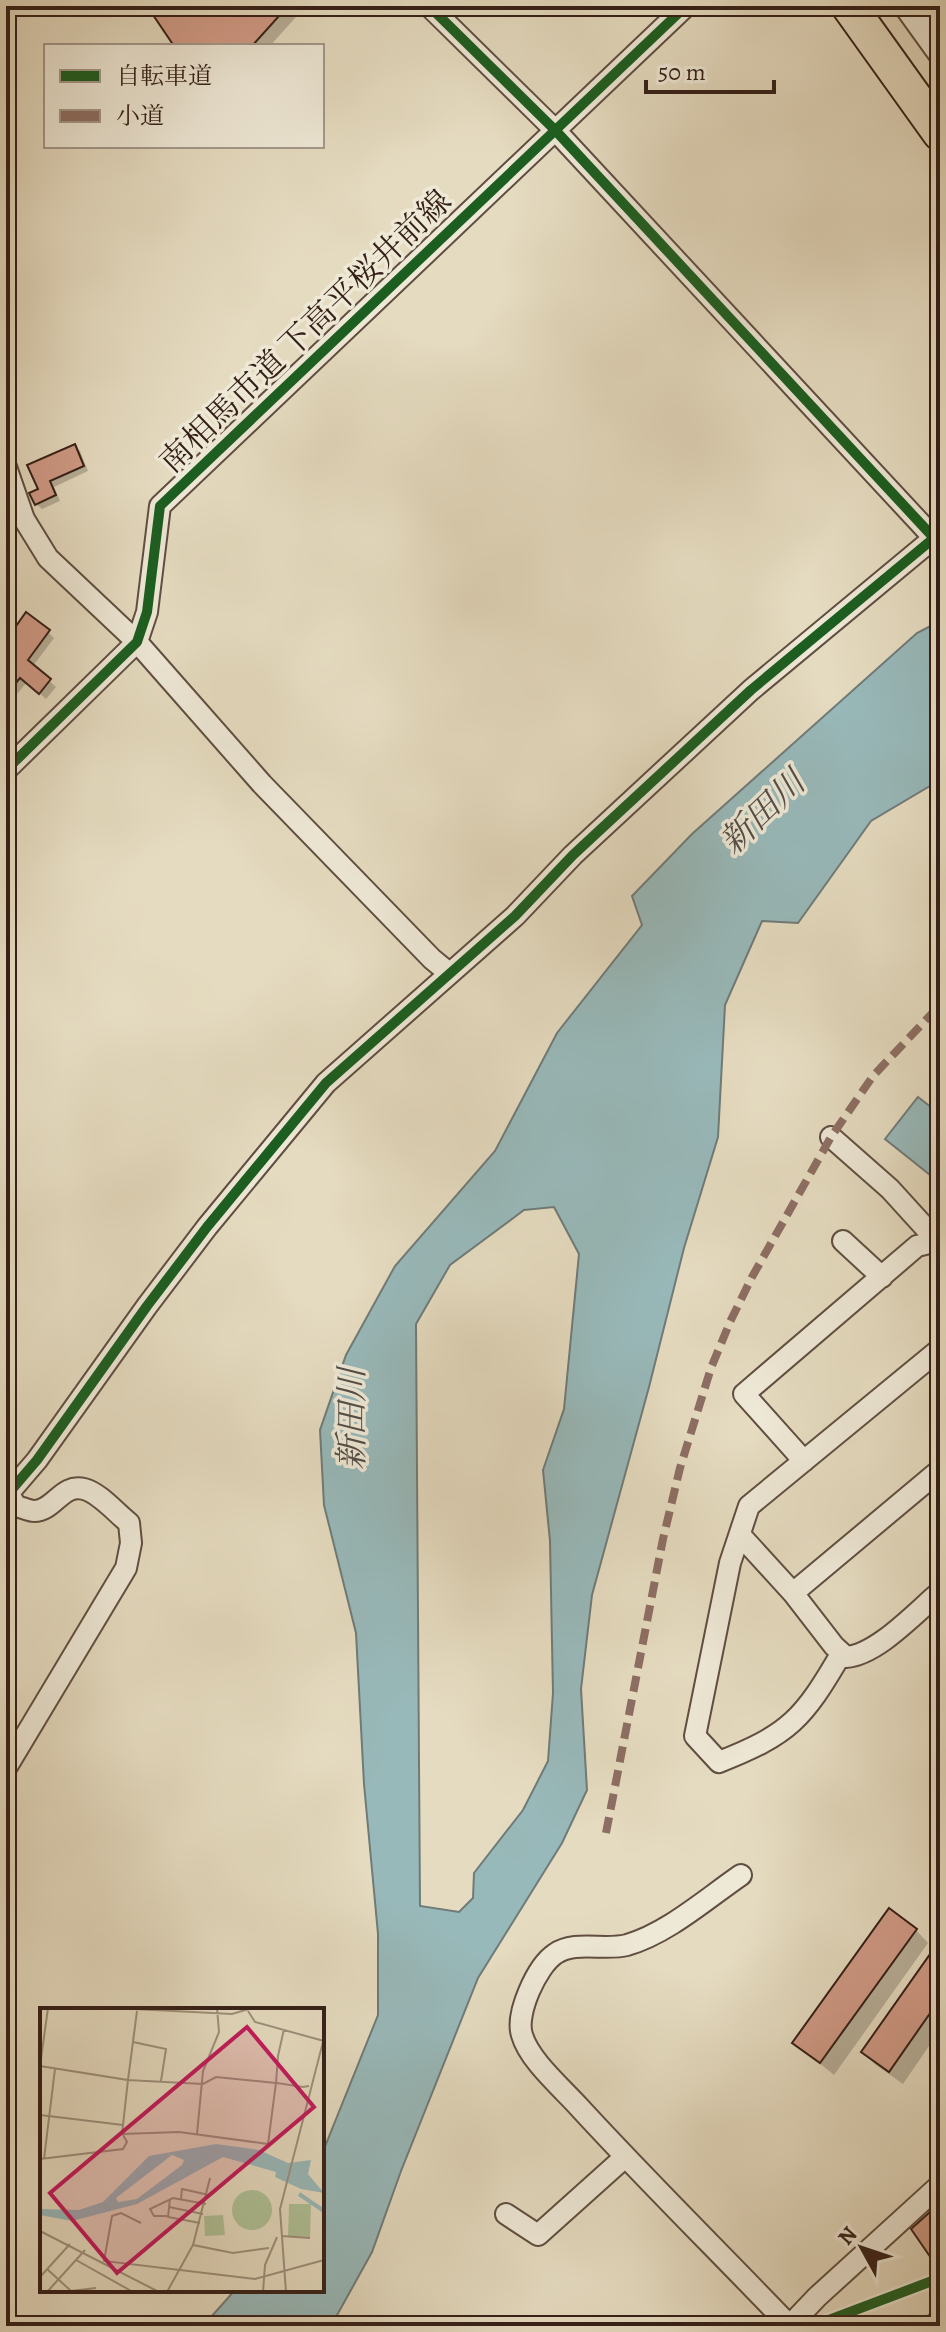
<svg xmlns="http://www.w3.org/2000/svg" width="946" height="2332" font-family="Alegreya,'Noto Serif JP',serif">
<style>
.water{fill:#98b9ba;stroke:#707b79;stroke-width:2;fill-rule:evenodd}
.shadow{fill:#0003}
.building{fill:#d19b87;stroke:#341f17;stroke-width:2}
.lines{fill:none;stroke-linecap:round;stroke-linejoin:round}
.minor-casing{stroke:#604e41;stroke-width:24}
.primary-casing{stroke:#341f17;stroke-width:36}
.trunk-casing{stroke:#341f17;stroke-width:38}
.minor{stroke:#eee8d6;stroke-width:20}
.primary{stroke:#e5dbc0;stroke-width:32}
.trunk{stroke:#e5dbc0;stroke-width:34}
.quiet{stroke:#8d6e63;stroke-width:8;stroke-dasharray:16 8;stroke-linecap:butt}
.cycleway-casing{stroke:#eee8d6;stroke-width:15}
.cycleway{stroke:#1b5e20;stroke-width:10}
.labels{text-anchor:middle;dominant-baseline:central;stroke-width:7;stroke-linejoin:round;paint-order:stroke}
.street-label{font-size:32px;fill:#341f17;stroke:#eee8d6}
.water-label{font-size:34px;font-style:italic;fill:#524d48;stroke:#eee8d6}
.inset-river{fill:none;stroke:#98b9ba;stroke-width:4}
.inset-road{fill:none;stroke:#9e907c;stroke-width:2}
.view{fill:#c2185b;fill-opacity:0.15;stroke:#c2185b;stroke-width:4}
.inset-edge{fill:none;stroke:#341f17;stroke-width:4}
</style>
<rect width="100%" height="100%" fill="#e5dbc0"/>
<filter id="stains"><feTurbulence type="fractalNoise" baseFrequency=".0025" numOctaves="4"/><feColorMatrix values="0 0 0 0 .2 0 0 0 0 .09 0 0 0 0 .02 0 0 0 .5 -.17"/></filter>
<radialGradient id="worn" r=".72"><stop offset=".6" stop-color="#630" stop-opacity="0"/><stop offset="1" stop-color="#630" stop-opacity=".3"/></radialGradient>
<path class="water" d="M940 621V780L871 821 798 923 762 921 725 1005 718 1137 684 1248 649 1387 592 1595 581 1689 587 1790 562 1843 478 1978 401 2171 372 2252 331 2326H203L235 2290H322V2154L378 2015V1934L364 1784 356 1633 324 1505 320 1430 346 1355 395 1266 495 1151 557 1033 642 925 632 896 692 834 917 633ZM554 1207 579 1254 564 1409 543 1470 550 1541 553 1693 548 1761 523 1810 474 1873 473 1898 459 1912 420 1906 416 1324 450 1265 524 1210Z
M918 1097 940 1114V1183L885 1139Z"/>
<path class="shadow" d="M150 6H302L304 8 270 46H177Z
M74 446 80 451 88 471 54 487 60 501 42 509 36 504 40 490Z
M6 616 16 628 48 632 54 638 33 666 56 687 46 699 27 682 12 700 6 694Z
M916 1930 928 1943 834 2075 795 2043Z
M940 1945V2030L903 2084 876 2065 863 2052Z"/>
<path class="building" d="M147 6H288L252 46H174Z
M75 444 84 466 50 481 56 495 35 505 29 493 38 489 27 465Z
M26 612 50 630 28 660 51 679 39 694 20 678 6 695V614L16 626Z
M889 1908 917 1929 820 2063 792 2043Z
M940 1940V1999L889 2072 861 2052Z
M940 2203V2271L911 2229Z"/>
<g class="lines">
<defs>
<path id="minor" d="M904 6 940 56
M920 27 940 13
M6 467 24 519 48 558 137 642 262 784 432 959 449 973
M6 770 137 642 147 612 160 506 686 6
M831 1137 890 1189 940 1244
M843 1241 882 1277
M804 1461 744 1394 917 1246 937 1241
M6 1484 13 1488 37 1460 147 1306 207 1227 326 1083 515 916 573 855 751 690 934 538 555 130 429 6
M6 1489 16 1506C21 1507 29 1511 34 1511 54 1511 62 1483 84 1489 100 1493 116 1513 129 1523L131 1543 126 1568 6 1768
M741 1536 793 1593 834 1646 846 1657C877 1655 916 1612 940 1592
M793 1593 940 1470
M841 1654C803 1719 790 1734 719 1762L695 1736 730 1563 749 1506 940 1349
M741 1875C706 1899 668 1933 627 1945 604 1951 575 1940 555 1954 537 1966 515 2014 522 2035 529 2060 562 2088 579 2107 646 2180 717 2250 786 2322V2326
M506 2214 538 2235 625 2157
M795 2326 798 2317 817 2297 940 2185"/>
<path id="primary" d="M852 2326 940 2293"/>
<path id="trunk" d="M849 6 940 133"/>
</defs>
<use href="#minor" class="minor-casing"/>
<use href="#primary" class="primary-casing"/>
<use href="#trunk" class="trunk-casing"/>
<use href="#minor" class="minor"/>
<use href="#primary" class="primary"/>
<use href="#trunk" class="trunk"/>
<path class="quiet" d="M606 1833 663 1539 680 1468 711 1368 730 1322 752 1277 831 1137 873 1076 940 1005"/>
<defs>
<path id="cycleway" d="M6 770 137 642 147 612 160 506 686 6
M6 1484 13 1488 37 1460 147 1306 207 1227 326 1083 515 916 573 855 751 690 934 538 555 130 429 6
M813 2326 940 2278"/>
</defs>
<use href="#cycleway" class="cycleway-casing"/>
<use href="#cycleway" class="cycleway"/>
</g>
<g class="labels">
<g class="street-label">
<text transform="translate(305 331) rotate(-44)">南相馬市道 下高平桜井前線</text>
</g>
<g class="water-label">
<text transform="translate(762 812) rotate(-44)">新田川</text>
<text transform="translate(351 1419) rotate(-90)">新田川</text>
</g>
</g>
<g transform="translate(40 2008)">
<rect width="284" height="284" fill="#e5dbc0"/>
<path d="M192 202a20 20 0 1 1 40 0a20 20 0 1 1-40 0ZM249 196H271L270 229 248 228ZM183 207 185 227 165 228 164 208Z" fill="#afc197"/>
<path d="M176 136 219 142 248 155 271 152 268 166 284 185 261 181 235 169 236 164 183 149 97 196 32 213 0 207V201L39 202 63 194 109 148ZM132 147 144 152 142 157 97 191 78 194 76 190Z" fill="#98b9ba" fill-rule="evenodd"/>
<path class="inset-river" d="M259 186 284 203"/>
<path class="inset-road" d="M74 0 192 6 212 0M208 3 215 14 284 33M244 21 238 48 236 75 228 136 139 124 82 126 88 72 163 76 176 69 236 75H237L263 79 269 78M93 34 126 41 121 73M0 58 88 72 97 3M0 58 8 0M0 107 83 117M157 126 163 63 179 24 177 0M0 151 83 141 87 134 82 125M4 151 15 61M130 191 128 209 160 215M141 191 142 181 169 187M129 199 163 206M127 208H114L110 201 133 190 166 196M101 215 81 205 72 208 64 253 215 271 284 252M0 223 119 284M242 228 270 230M153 237 193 245 229 240M36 252 93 284M7 261 31 283 56 280M0 269 30 236M7 284 45 242M127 284 153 237 170 170M223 284 225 257 237 229M246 284 240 201 284 30"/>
<path class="view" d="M207 19 274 99 77 265 10 185Z"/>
<rect width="284" height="284" class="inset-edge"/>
</g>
<rect width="946" height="2332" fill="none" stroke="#e5dbc0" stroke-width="32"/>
<rect x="8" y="8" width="930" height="2316" fill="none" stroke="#341f17" stroke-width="4"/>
<rect x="16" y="16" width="914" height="2300" fill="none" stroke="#341f17" stroke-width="2"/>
<rect x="44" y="44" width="280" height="104" fill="#eee8d6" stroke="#a4988a" stroke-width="2"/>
<rect x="60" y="70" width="40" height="12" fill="#1b5e20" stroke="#a4988a" stroke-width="2"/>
<text x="116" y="84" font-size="24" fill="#341f17">自転車道</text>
<rect x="60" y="110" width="40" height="12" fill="#8d6e63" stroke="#a4988a" stroke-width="2"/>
<text x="116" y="124" font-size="24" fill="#341f17">小道</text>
<g transform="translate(862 2248) rotate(310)" stroke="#eee8d6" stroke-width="6" paint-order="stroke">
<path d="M0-6L14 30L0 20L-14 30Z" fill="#341f17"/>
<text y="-12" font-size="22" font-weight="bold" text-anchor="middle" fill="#341f17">N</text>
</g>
<path d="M646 80v12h128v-12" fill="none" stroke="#341f17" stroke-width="4"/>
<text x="658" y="80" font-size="24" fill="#341f17" stroke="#eee8d6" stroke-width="6" paint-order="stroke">50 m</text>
<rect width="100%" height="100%" filter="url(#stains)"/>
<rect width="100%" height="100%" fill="url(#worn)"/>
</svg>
